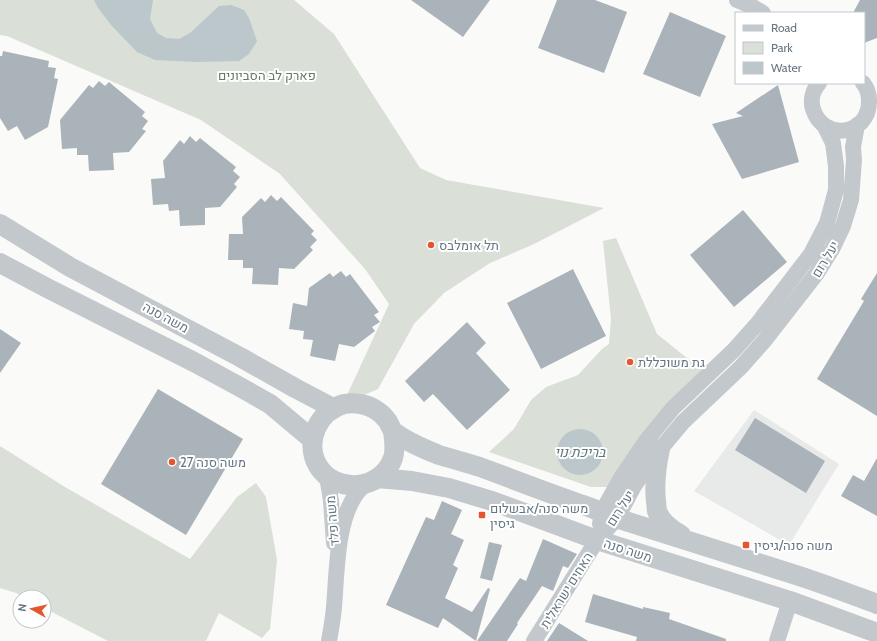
<svg xmlns="http://www.w3.org/2000/svg" width="877" height="641" font-family="Cabin,Heebo,sans-serif">
<style>
.built{fill:#e8e9e9}
.green{fill:#dadfd7}
.water{fill:#bbc7cb}
.building{fill:#aab3b9}
.lines{fill:none;stroke-linecap:round;stroke-linejoin:round}
.minor{stroke:#c3c8cc;stroke-width:16}
.tertiary{stroke:#c3c8cc;stroke-width:20}
.poi-dot{fill:#e4572e;stroke:#fff;stroke-width:1.5}
.labels{text-anchor:middle;dominant-baseline:central;stroke-width:4;stroke-linejoin:round;paint-order:stroke}
.park-label{font-size:13px;fill:#687a64;stroke:#fff}
.poi-label{font-size:13px;fill:#657683;stroke:#fff;text-anchor:start}
.street-label{font-size:13px;fill:#657683;stroke:#fff}
.water-label{font-size:14px;font-style:italic;fill:#60757c;stroke:#fff}
</style>
<rect width="100%" height="100%" fill="#fafaf8"/>
<path class="built" d="M754 410 839 464 789 545 694 491Z"/>
<path class="green" d="M0 0H294L334 34 420 168 446 180 604 208 532 245 490 263 444 293 414 324 378 389 343 404 389 304 365 269 280 174 201 120 7 36 0 35Z
M616 238 657 334 702 370 608 487H591L489 452 514 429 531 400 546 387 578 375 602 349 609 344 611 319 603 241Z
M0 446 65 487 190 559 237 497 256 483 266 497 277 560 270 629 262 638 219 613 206 641H108L44 608V597H23L16 593 0 588Z"/>
<path class="water" d="M94 0H153L150 19 157 33 166 38 179 39 190 33 219 6 231 5 244 10 249 18 257 41 249 54 239 61 196 62 155 60 137 52 112 26 98 8Z
M557 452a23 23 0 1 1 46 0a23 23 0 1 1-46 0Z"/>
<path class="building" d="M411 0H490L463 37Z
M557 0H595L627 12 604 73 538 48Z
M860 0H877V38L864 43V13H853Z
M670 12 726 36 700 97 643 74Z
M3 51 49 61 48 67 56 68 54 78 58 79 48 127 25 140 17 126 8 131 0 118V56H2Z
M99 81 105 86 109 82 145 112 142 116 148 121 142 129 146 131 129 152 113 153 114 170 89 171 88 155H77V148L62 149 60 120 89 85 93 88Z
M778 85 799 162 742 179 712 124 743 116 736 113Z
M190 136 196 142 200 138 236 167 233 171 240 177 234 184 237 187 220 207 205 208V225L180 226 179 210 169 211 168 204 153 205 151 179 165 178 163 161 180 140 184 144Z
M271 195 277 201 281 197 314 231 311 234 317 240 310 247 313 250 294 269 279 268 278 285 252 284 253 268H243V260H228L229 234H243L242 217 261 198 265 202Z
M743 210 787 262 734 307 690 255Z
M573 269 606 336 541 369 507 303Z
M341 271 346 277 350 274 379 312 374 315 380 322 372 327 375 331 354 347 339 344 335 361 310 356 313 340 303 339 304 331 289 329 293 303 307 306 309 288 330 273 333 277Z
M877 273V416L817 379 864 301 861 299Z
M467 322 486 343 476 353 510 390 467 430 433 394 424 402 405 381Z
M0 329 21 343 0 373Z
M158 389 243 439 186 535 101 484Z
M755 418 825 461 806 493 735 450Z
M877 458V516L841 496 853 475 864 481Z
M442 501 462 510 451 534 464 540 453 565 458 568 445 598 472 612 488 588 490 589 476 641 443 618 438 628 386 605 426 517 434 520Z
M543 539 577 554 568 568 563 566 553 591 542 586 517 623 518 624 507 641H477L520 578 526 581Z
M489 542 502 545 492 581 480 578Z
M593 594 643 609V607L670 613 669 619 726 639V641H636L637 637 585 622Z
M559 623 588 641H547Z"/>
<g class="lines">
<path class="minor" d="M737 0 753 7 763 13
M819 83C813 90 810 100 813 109 823 142 870 136 869 100 869 94 867 88 863 83
M327 476 331 501 334 543
M600 524 602 512 621 478 646 441 673 408 734 350 758 323 811 254 827 223 836 190V166L833 143 825 127
M329 641C331 630 333 619 334 607 337 574 336 521 357 493 359 490 363 487 365 484
M534 641 597 540 617 518 634 486 658 452 683 422 741 367 764 341 817 273 832 249 843 226 851 200 854 160 853 147 857 125
M777 641 790 601"/>
<path class="tertiary" d="M0 224 70 267 240 357 295 388 333 408
M0 263 49 289 194 362 240 387 270 404 313 440
M393 431C394 440 396 449 393 458 382 490 336 495 318 466 304 442 318 411 344 404 350 403 355 403 360 404 369 405 380 411 386 419 390 423 390 428 394 432 407 442 424 449 439 455 453 459 467 463 480 467 515 480 551 494 586 506 597 510 608 515 619 519 678 538 737 556 796 575 824 584 850 594 877 604
M660 449C656 467 654 482 656 502 657 504 656 508 657 511 661 522 672 530 681 535
M377 478 412 481 449 488 492 501 597 540 790 601 877 633"/>
</g>
<g class="poi-dot">
<circle cx="431" cy="245" r="4"/>
<circle cx="630" cy="362" r="4"/>
<circle cx="172" cy="462" r="4"/>
<rect x="478" y="511" width="8" height="8" rx="2"/>
<rect x="742" y="541" width="8" height="8" rx="2"/>
</g>
<g class="labels">
<g class="park-label">
<text x="267" y="75">פארק לב הסביונים</text>
</g>
<g class="poi-label">
<text x="439" y="245">תל אומלבס</text>
<text x="638" y="362">גת משוכללת</text>
<text x="180" y="462">משה סנה 27</text>
<text x="490" y="508">משה סנה/אבשלום<tspan x="490" dy="15">גיסין</tspan></text>
<text x="754" y="545">משה סנה/גיסין</text>
</g>
<g class="street-label">
<text transform="translate(825 259) rotate(-59)">יעל רום</text>
<text transform="translate(166 317) rotate(28)">משה סנה</text>
<text transform="translate(620 508) rotate(-57)">יעל רום</text>
<text transform="translate(332 521) rotate(-95)">משה פלד</text>
<text transform="translate(628 550) rotate(18)">משה סנה</text>
<text transform="translate(566 590) rotate(-58)">האחים ישראלית</text>
</g>
<g class="water-label">
<text x="580" y="452">בריכת נוי</text>
</g>
</g>
<rect x="735" y="12" width="130" height="72" fill="#ffffff" stroke="#c1c8cd"/>
<rect x="743" y="25" width="20" height="6" fill="#c3c8cc" stroke="#c1c8cd"/>
<text x="771" y="32" font-size="12" fill="#657683">Road</text>
<rect x="743" y="42" width="20" height="12" fill="#dadfd7" stroke="#c1c8cd"/>
<text x="771" y="52" font-size="12" fill="#657683">Park</text>
<rect x="743" y="62" width="20" height="12" fill="#bbc7cb" stroke="#c1c8cd"/>
<text x="771" y="72" font-size="12" fill="#657683">Water</text>
<g transform="translate(32 609) rotate(278)"><circle r="19" fill="#ffffff" stroke="#c1c8cd"/>
<path d="M0-3L7 15L0 10L-7 15Z" fill="#e4572e"/>
<text y="-6" font-size="11" font-weight="bold" text-anchor="middle" fill="#657683">N</text>
</g>
</svg>
